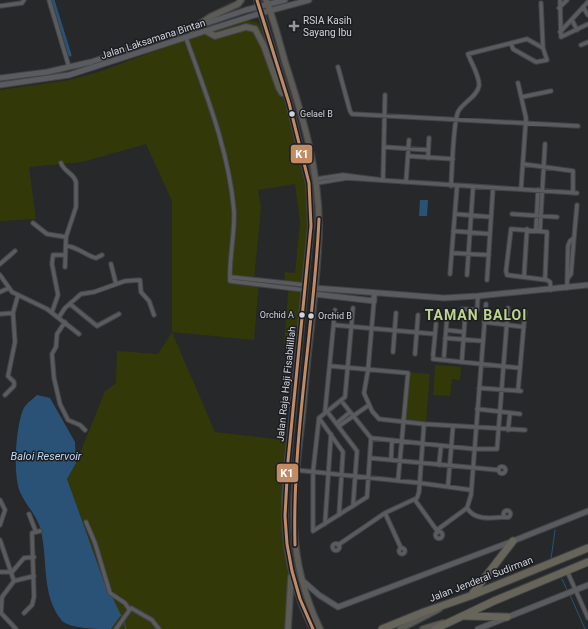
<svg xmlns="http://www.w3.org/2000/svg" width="588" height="629" font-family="Roboto,sans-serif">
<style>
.green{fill:#333809}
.water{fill:#2a5276}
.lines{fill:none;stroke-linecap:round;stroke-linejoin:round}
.stream{stroke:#2a5276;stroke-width:1}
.canal{stroke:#2a5276;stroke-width:3}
.street-casing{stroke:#424346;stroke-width:5.5}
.secondary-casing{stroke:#424346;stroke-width:7}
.primary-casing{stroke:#424346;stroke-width:8}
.highway-casing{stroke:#424346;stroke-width:9}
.street{stroke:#5a5b5e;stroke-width:3.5}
.secondary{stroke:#5a5b5e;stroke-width:5}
.primary{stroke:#5c5b55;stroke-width:5.5}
.highway{stroke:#676459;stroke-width:7}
.bus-1-casing{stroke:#1b1d23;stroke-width:6}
.bus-1{stroke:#c18c65;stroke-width:3}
.poi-dot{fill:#96979a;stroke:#1b1d23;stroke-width:1.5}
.bus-dot{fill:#d2d3d7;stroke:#1b1d23;stroke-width:1.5}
.labels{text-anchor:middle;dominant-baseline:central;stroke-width:3;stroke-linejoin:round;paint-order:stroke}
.bus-label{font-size:9px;fill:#d2d3d7;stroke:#1b1d23;text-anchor:start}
.poi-label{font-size:10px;fill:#d2d3d7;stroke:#1b1d23;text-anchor:start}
.street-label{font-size:10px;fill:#d2d3d7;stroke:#1b1d23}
.water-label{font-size:11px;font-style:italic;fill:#bfd9f2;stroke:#1b1d23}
.district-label{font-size:14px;font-weight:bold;letter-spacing:1px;fill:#bdd58c;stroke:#1b1d23}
.line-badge{stroke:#1b1d23;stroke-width:1.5}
.badge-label{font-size:11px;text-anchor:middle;font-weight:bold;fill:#fff}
</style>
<rect width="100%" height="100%" fill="#26282a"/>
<path class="green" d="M240 19 257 22 264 32 308 182 311 204 299 345 284 343 289 283 284 282 285 272 295 273 300 222 295 184 258 190 261 208 254 280 259 281 254 340 172 332V201L146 144 82 162 29 167 36 219 0 221V90L69 80 96 73Z
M172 332 215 432 292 441C289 475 285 510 288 544 290 575 296 598 289 629H111L120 615 102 576 67 479 76 463 105 391 116 383 117 351 158 354Z
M435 365 461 367 460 380 452 379 450 396 433 395Z
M409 372 430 374 426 422 404 420Z"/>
<path class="water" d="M420 200H428L427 216H419Z
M37 395 50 398 75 442 76 463 67 479 102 576 121 615 111 629C95 629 73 629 62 621 41 595 48 561 41 531 37 515 27 507 21 494 12 478 16 426 23 410 25 404 33 399 37 395Z"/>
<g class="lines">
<path class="stream" d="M551 559 555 530
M562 579 567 590
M570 595 585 629
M121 615 122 617
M124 622 126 629"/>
<path class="canal" d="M53 0 70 55"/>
<defs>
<path id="street" d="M49 0 69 67
M560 0 561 37 588 24
M0 6 22 3 24 0
M583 7 588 15
M559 8 567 0
M572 20 577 30
M560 32 588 2
M186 38C206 94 229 151 234 211 235 234 229 258 230 281L305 290
M511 43 513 49 536 62 547 60 543 48 541 3
M581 45 588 42
M338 67 350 111 352 114 578 126
M518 83 526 118 521 189
M522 97 551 91
M384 147 428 150
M408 156 453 159
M428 158 429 138
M61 163C64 172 74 173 76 182V207L66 237
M523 164 573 171V193
M316 179 343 175 382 180
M383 180 385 95
M406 182 409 140
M317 183 347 178 577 193
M451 186C452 172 453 123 458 112 462 103 477 97 479 86 480 76 471 63 468 54L527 39 543 48
M455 214 491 217
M512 214 557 217
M33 223 47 234 66 237 65 267
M536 230 538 190
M540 230 545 144
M453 231 490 234
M66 246C76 246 85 255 96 258L102 255
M452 253 489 255
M0 264 15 251
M111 264 116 284
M450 274 457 187
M0 275 12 292 47 309 79 334
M467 275 473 188
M230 277 305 285
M524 277 527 229
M568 278 571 274 574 238
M545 279 547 232 511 229 506 271 507 275 547 280 550 282 551 290
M487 280 493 188
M567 288 568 246 570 241 574 238 577 205
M0 292 9 288
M374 301 368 370 364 393 372 411 379 419 424 424 525 430
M70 304 97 326 119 314
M462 309 477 310 478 296
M52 312 58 295 52 264 53 255H65
M0 314 13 313
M59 317 65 308 81 294 94 292 125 281 140 280 141 292 149 301 154 315
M65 322 57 334 56 347 52 354 54 378 60 404 68 420 80 425 85 430
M484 322 524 327
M334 325 435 334
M446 330 464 332
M445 338 483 341
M393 352 396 313
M415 354 418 315
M433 356 436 324
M444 356 447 317 451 313
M433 359 520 368
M462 359 465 318
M330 366 408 373 398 481
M479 388 521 391
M518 391 525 312
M5 395 14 386V382L8 376 15 342 13 313 18 295
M343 403 371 438 367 497 313 531V472L319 418 345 397 353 308
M477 409 520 414
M325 412 335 310
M329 414 357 451 353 506
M319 418 343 452 339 515
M337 423 350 412
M339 426 369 405
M508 430 510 413
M371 438 474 449H497L508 308
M370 458 498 470
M391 460 392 440
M439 465 441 446
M498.5 470a3.5 3.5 0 1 1 7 0a3.5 3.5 0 1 1-7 0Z
M296 470 420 483 471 490
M448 486 453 426
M0 500 5 510 0 525
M415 500 438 532
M467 508C475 521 492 518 505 517
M503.5 514a3.5 3.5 0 1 1 7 0a3.5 3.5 0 1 1-7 0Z
M385 513 401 548
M29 514 36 532
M86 522 95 543 110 593 125 603 129 609
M325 524 331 434
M437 530 467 508 471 495 486 304
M435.5 535a3.5 3.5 0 1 1 7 0a3.5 3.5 0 1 1-7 0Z
M0 540 14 581 2 597 1 613 16 629
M332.5 547a3.5 3.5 0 1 1 7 0a3.5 3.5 0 1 1-7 0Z
M338 545 385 513 417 498 419 492 424 424
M399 551a3 3 0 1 1 6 0a3 3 0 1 1-6 0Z
M567 571 588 618
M0 572H12L24 558 34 557
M14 581 34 576
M24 613 32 605 34 597 32 533 40 531
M116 629 131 608 152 620 159 629"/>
<path id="secondary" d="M0 78 47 72 91 62 246 10 285 0
M0 85 69 75 261 13 309 0
M315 288 444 298 478 296 588 285
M314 294 374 301V294
M302 580 319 595 338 607 513 541 588 511
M478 629 588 585"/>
<path id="primary" d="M257 0 289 103 309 183 311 226C305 285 299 343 294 401 286 487 272 547 313 629
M266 0C274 20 279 41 285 62 302 114 319 170 319 225 319 259 314 294 311 328 307 358 305 388 302 418 293 497 284 554 320 629
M191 30 210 17 238 4 241 0
M206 31 215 36 246 27 255 29 264 46 279 88 282 93 286 94
M288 629 291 577
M400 629 439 609
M423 629 443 623"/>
<path id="highway" d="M473 593 513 541
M465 616 507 617
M382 629 424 612 470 596 588 548
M435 629 494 601 588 562"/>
</defs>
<use href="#street" class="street-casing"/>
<use href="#secondary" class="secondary-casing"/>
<use href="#primary" class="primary-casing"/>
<use href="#highway" class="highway-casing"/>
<use href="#street" class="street"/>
<use href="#secondary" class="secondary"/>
<use href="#primary" class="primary"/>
<use href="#highway" class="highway"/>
<defs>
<path id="bus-1" d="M257 0 289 103 309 183 311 226 288 461 285 516 287 544 292 571 300 599 313 629
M295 545C292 436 314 328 319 219"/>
</defs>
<use href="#bus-1" class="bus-1-casing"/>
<use href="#bus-1" class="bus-1"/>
</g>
<path class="poi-dot" d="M292 20h4v4h4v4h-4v4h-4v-4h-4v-4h4z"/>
<g class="bus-dot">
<circle cx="292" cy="114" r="3.5"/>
<circle cx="302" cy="315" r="3.5"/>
<circle cx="311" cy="316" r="3.5"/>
</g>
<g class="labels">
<g class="bus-label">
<text x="300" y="114">Gelael B</text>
<text x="294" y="315" text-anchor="end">Orchid A</text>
<text x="318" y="316">Orchid B</text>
</g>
<g class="poi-label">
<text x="303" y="20">RSIA Kasih<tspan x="303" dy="12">Sayang Ibu</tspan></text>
</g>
<g class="street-label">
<text transform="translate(153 39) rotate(-18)">Jalan Laksamana Bintan</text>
<text transform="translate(286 384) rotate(-84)">Jalan Raja Haji Fisabilillah</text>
<text transform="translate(481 579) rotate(-21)">Jalan Jenderal Sudirman</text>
</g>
<g class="water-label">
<text x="46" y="456">Baloi Reservoir</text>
</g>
<g class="district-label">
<text x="476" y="315">TAMAN BALOI</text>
</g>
</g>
<g class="line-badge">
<rect x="290" y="144" width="23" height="20" rx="4" fill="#c18c65"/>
<rect x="276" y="463" width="23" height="20" rx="4" fill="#c18c65"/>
</g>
<g class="badge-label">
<text x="302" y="158">K1</text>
<text x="287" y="477">K1</text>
</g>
</svg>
